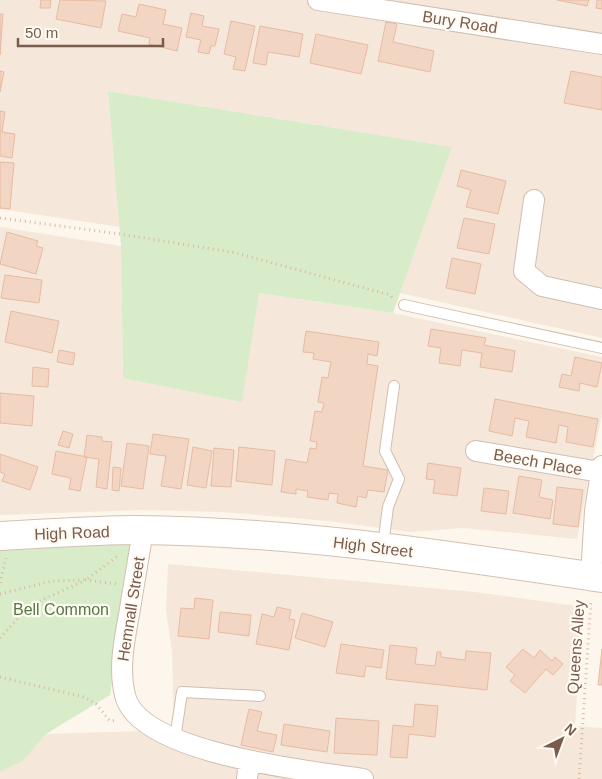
<svg xmlns="http://www.w3.org/2000/svg" width="602" height="779" font-family="Helvetica,sans-serif">
<style>
.residential{fill:#f5e8da}
.green{fill:#d8ecc9}
.building{fill:#f3d5c3;stroke:#e6bba3}
.lines{fill:none;stroke-linecap:round;stroke-linejoin:round}
.lane-casing{stroke:#d1beb0;stroke-width:12}
.street-casing{stroke:#d1beb0;stroke-width:22}
.secondary-casing{stroke:#d6c0b0;stroke-width:30}
.path{stroke:#d9b8a5;stroke-width:3;stroke-dasharray:1 4;stroke-linecap:butt}
.lane{stroke:#fff;stroke-width:10}
.street{stroke:#fff;stroke-width:20}
.secondary{stroke:#fff;stroke-width:28}
.labels{text-anchor:middle;dominant-baseline:central;stroke-width:4.5;stroke-linejoin:round;paint-order:stroke}
.street-label{font-size:16px;fill:#7a5c4d;stroke:#fffaf3}
.park-label{font-size:16px;fill:#537a41;stroke:#fffaf3}
</style>
<rect width="100%" height="100%" fill="#fdf6ec"/>
<path class="residential" d="M0 0H602V338L400 293 452 147 108 91 120 227 0 209Z
M0 227 121 246 123 377 259 293 393 313 602 357V414L577 539 463 528 410 532 329 521 222 512 142 510 0 515Z
M168 564 475 592 583 607 575 726 602 728V779H0V772L23 761 46 734 174 730 172 652 166 610Z"/>
<path class="green" d="M108 91 452 147 393 313 259 293 242 402 123 378 121 246Z
M133 543 110 695 46 734 23 761 0 772V548Z"/>
<path class="building" d="M41 0H51L50 8H40Z
M60 0 106 1 101 28 56 19Z
M557 0H589L587 6Z
M597 0H602V9L596 8Z
M139 4 166 10 163 24 182 28 177 51 149 44 150 38 118 31 122 14 136 17Z
M191 13 204 16 202 26 219 29 215 46H211L209 54 198 52 201 40 186 37Z
M0 14H3L0 55Z
M231 21 255 26 245 71 233 69 236 57 224 54Z
M386 22 397 24 393 42 434 51 430 72 378 61Z
M260 26 303 34 299 57 268 52 266 65 253 63Z
M316 34 368 45 361 74 310 63Z
M0 71 4 72 0 92Z
M571 71 602 77V110L564 103Z
M0 111 5 112 2 132 15 134 12 158 0 156Z
M0 162 14 163 10 209 0 208Z
M461 170 506 181 498 214 466 207 471 190 457 186Z
M464 218 495 224 489 254 457 248Z
M7 232 38 241 36 246 43 248 36 274 0 264Z
M452 258 481 264 475 294 446 288Z
M5 275 42 280 39 303 1 298Z
M11 311 59 321 52 353 5 342Z
M431 329 486 338 484 345 515 351 512 372 480 367 482 353 462 350 460 366 439 363 441 348 428 346Z
M306 331 379 342 377 356 368 354 367 364 378 366 363 466 388 470 384 492 368 490 366 498 358 496 356 507 337 503 338 494 329 493 328 500 307 497 308 491 296 489V494L281 492 286 459 307 463 310 448 316 449 317 442 310 441 315 411 322 412 324 403 318 402 322 377 328 378 331 362 313 359 314 353 303 352Z
M59 350 75 353 73 365 57 362Z
M575 357 602 363 597 387 580 383 579 391 559 387 562 374 571 376Z
M33 367 49 369 48 387 32 386Z
M0 393 34 396 32 426 0 423Z
M495 399 598 419 593 447 566 442 568 427 559 425 556 443 526 437 529 421 515 418 512 436 489 431Z
M63 431 73 434 69 448 58 445Z
M153 434 189 439 181 489 161 486 166 456 150 454Z
M87 435 102 437V441L112 442 107 489 96 487 99 459 84 457Z
M127 443 149 446 143 489 121 486Z
M193 447 212 451 206 488 187 485Z
M239 447 275 451 272 485 236 481Z
M214 448 234 450 231 487 211 486Z
M56 451 87 457 80 491 69 489 71 478 52 474Z
M0 454 38 467 30 490 2 481 5 474 0 472Z
M428 463 461 468 457 496 433 493 435 480 426 479Z
M113 467 121 468 119 491 112 490Z
M519 476 542 480 539 497 553 500 550 519 513 513Z
M557 487 583 490 578 527 553 524Z
M484 488 509 491 506 514 481 511Z
M195 598 213 600 209 639 178 636 181 608 194 609Z
M277 607 291 610 289 619 295 620 289 650 256 644 262 614 274 617Z
M220 612 251 615 249 636 218 632Z
M302 613 333 622 325 647 295 638Z
M341 644 384 650 381 668 366 666 364 677 336 673Z
M390 645 417 648 415 664 435 666 437 652H441V657L465 660 466 651 491 653 487 690 386 679Z
M523 649 534 658 540 650 552 661 555 657 563 664 553 675 546 669 525 693 510 681 515 675 506 667Z
M602 649V685H598Z
M415 704 438 706 435 737 409 734 407 758 390 757 393 725 413 727Z
M249 709 262 712 257 731 277 735 273 752 241 745Z
M336 718 379 721 377 755 334 753Z
M284 724 330 731 327 752 281 745Z"/>
<g class="lines">
<defs>
<path id="lane" d="M404 305 602 348
M383 546 388 507 399 479 385 451 394 386
M175 739 182 692 260 696"/>
<path id="street" d="M318 0 602 44
M534 200 524 271 542 286 602 299
M476 451 600 472
M143 530C139 556 134 583 130 609 125 637 118 667 125 695 138 754 312 771 363 779
M591 576 595 511 602 466
M247 779 249 761"/>
<path id="secondary" d="M0 536C45 534 91 530 136 530 292 531 448 555 602 578"/>
</defs>
<use href="#lane" class="lane-casing"/>
<use href="#street" class="street-casing"/>
<use href="#secondary" class="secondary-casing"/>
<path class="path" d="M0 218 120 234 236 253 390 295 392 298
M0 583 6 558
M0 594 52 581 86 580 119 555
M0 638 29 606 86 580 116 584
M0 677 84 697 96 704 110 721 117 720
M579 779 591 600"/>
<use href="#lane" class="lane"/>
<use href="#street" class="street"/>
<use href="#secondary" class="secondary"/>
</g>
<g class="labels">
<g class="street-label">
<text transform="translate(460 22) rotate(9)">Bury Road</text>
<text transform="translate(538 462) rotate(10)">Beech Place</text>
<text transform="translate(72 533) rotate(-2)">High Road</text>
<text transform="translate(373 547) rotate(7)">High Street</text>
<text transform="translate(131 609) rotate(-81)">Hemnall Street</text>
<text transform="translate(576 647) rotate(-86)">Queens Alley</text>
</g>
<g class="park-label">
<text x="61" y="609">Bell Common</text>
</g>
</g>
<g transform="translate(562 739) rotate(42)" stroke="#fffaf3" stroke-width="4" paint-order="stroke">
<path d="M0-4L9 19L0 12L-9 19Z" fill="#7a5c4d"/>
<text y="-8" font-size="14" font-weight="bold" text-anchor="middle" fill="#7a5c4d">N</text>
</g>
<path d="M18 38v8h145v-8" fill="none" stroke="#7a5c4d" stroke-width="2.5"/>
<text x="25" y="38" font-size="15" fill="#7a5c4d" stroke="#fffaf3" stroke-width="4" paint-order="stroke">50 m</text>
</svg>
